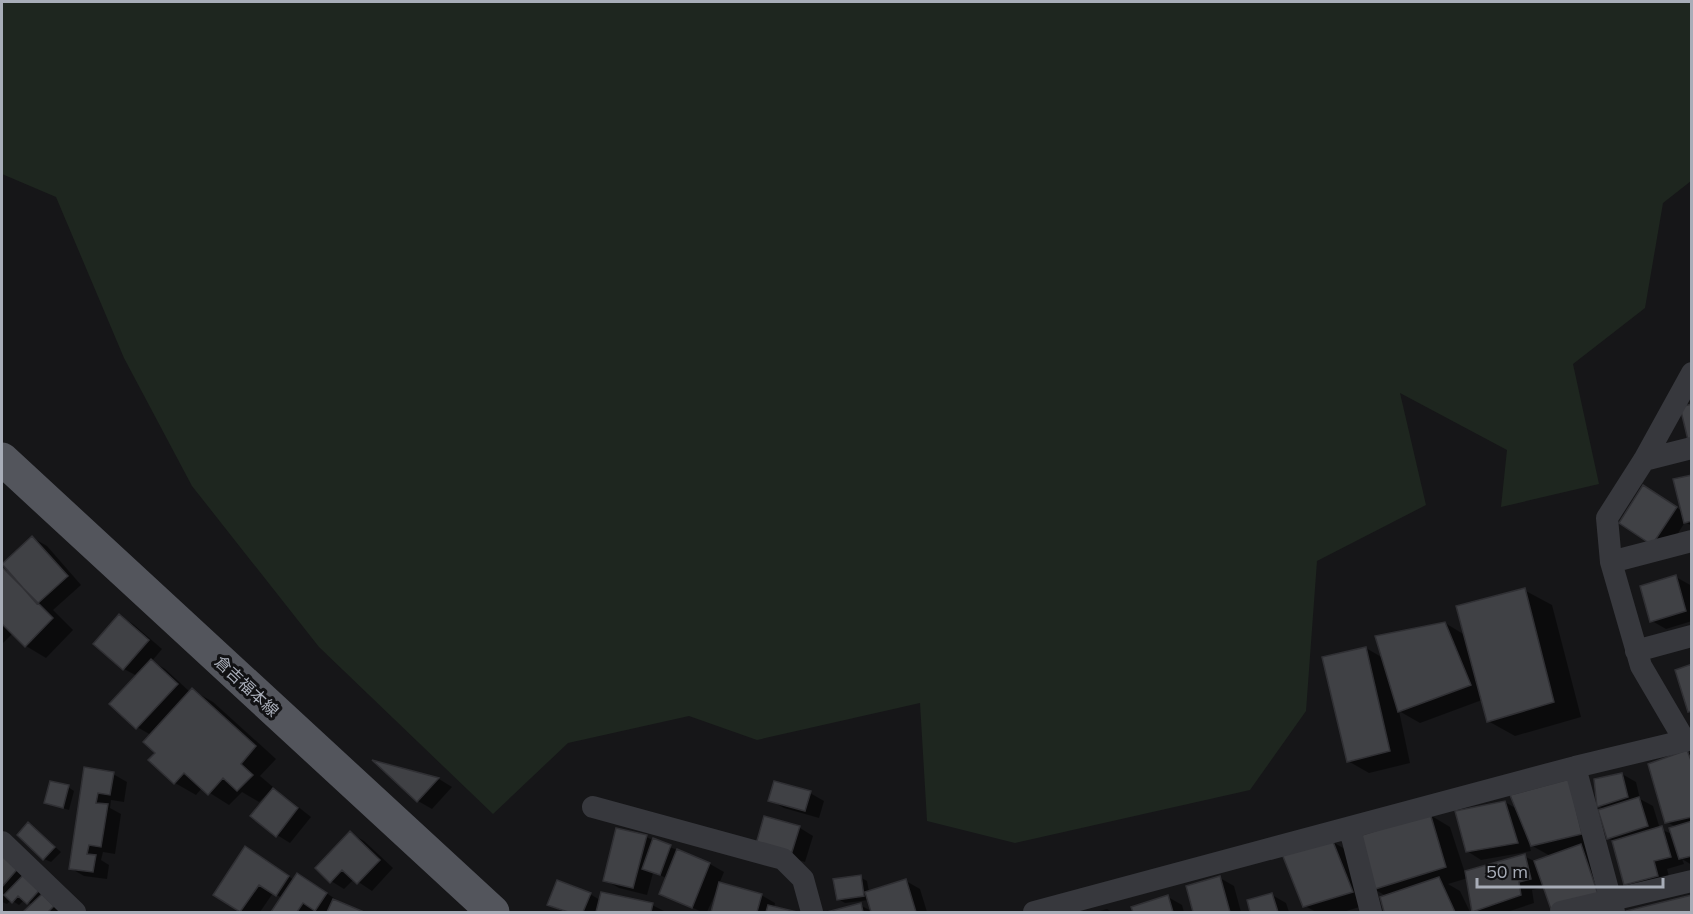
<svg xmlns="http://www.w3.org/2000/svg" width="1693" height="914" font-family="Mulish,'Noto Sans JP',sans-serif">
<style>
.green{fill:#1e261f}
.shadow{fill:#0007}
.building{fill:#404145;stroke:#303034;stroke-width:1.5}
.lines{fill:none;stroke-linecap:round;stroke-linejoin:round}
.street{stroke:#37383d;stroke-width:22}
.primary{stroke:#53555c;stroke-width:33}
.labels{text-anchor:middle;dominant-baseline:central;stroke-width:6;stroke-linejoin:round;paint-order:stroke}
.street-label{font-size:16px;fill:#a8adb8;stroke:#111113}
</style>
<rect width="100%" height="100%" fill="#161618"/>
<path class="green" d="M2 2H1691V181L1663 203 1645 308 1573 364 1599 484 1501 507 1507 450 1400 393 1426 505 1317 561 1306 711 1250 790 1015 843 927 821 920 703 757 740 689 716 568 743 493 814 319 647 192 486 124 358 56 197 2 174Z"/>
<path class="shadow" d="M1692 476V526L1685 522 1667 551 1653 543 1657 495 1682 511Z
M33 538 47 546 81 585 53 610 73 630 46 658 26 646 13 633 2 644V566L9 571Z
M1676 577 1692 586V621L1666 629 1652 621Z
M1524 590 1552 605 1581 717 1515 736 1488 721 1482 700 1420 723 1399 711 1410 763 1369 773 1348 761 1366 648 1383 658 1445 623 1465 635Z
M119 616 133 624 162 649 152 661 165 669 190 692 192 690 213 702 276 759 260 776 273 787 271 789 287 798 311 817 290 843 277 835 270 794 268 793 259 802 242 792 229 805 202 788 196 795 175 783 150 760 157 753 151 735 137 727V676L124 669 96 644Z
M1687 752 1692 754V865L1682 859 1684 864 1667 869 1671 884 1640 892 1626 884 1613 841 1608 838 1604 809 1598 806 1622 774 1636 782 1640 799 1653 806 1660 829 1672 834 1676 827 1667 822Z
M378 763 439 779 452 787 432 809 418 801Z
M85 769 113 774 127 782 124 802 111 800 110 808 121 814 115 854 103 852 101 860 109 865 107 879 84 876 70 868Z
M1569 781 1619 909 1544 887 1532 890 1534 903 1507 912H1476L1474 911 1468 878 1448 884 1460 891 1470 912H1386L1382 898 1386 896 1374 889 1430 815 1450 827 1465 873 1524 856 1536 862 1552 857 1529 844 1531 851 1481 860 1467 851 1505 802 1517 809Z
M68 787 74 791 69 810 46 803Z
M810 793 824 801 819 818 784 808 770 800Z
M765 818 800 828 813 836 805 862 772 852Z
M29 824 61 852 51 862 44 859Z
M350 833 364 841 393 868 372 891 354 879 344 889 331 881Z
M646 837 710 864 724 872 719 884 761 895 775 903 774 908 791 912H712L718 892H716L707 912H702L660 893 667 878 653 873 647 895 619 888 605 880Z
M1331 841 1352 853 1373 903 1343 912H1316L1305 906Z
M2 847 60 911 58 912H26L33 905 24 900 19 905 11 900 7 904 2 902Z
M259 856 294 880 311 883 340 902 339 903 361 912H320L317 911 316 912H273L282 898 273 893 260 912H243L215 894Z
M860 877 867 881 869 892 906 881 920 889 927 912H832L860 905 873 912 869 900 845 903 838 899Z
M1220 878 1234 886 1241 912H1195L1188 887Z
M590 894 600 900 652 905 666 912H564L549 904Z
M1272 895 1286 903 1289 912H1252L1249 901Z
M1692 896V912H1628Z
M1168 897 1182 905 1184 912H1135L1133 908Z
M1107 909 1112 912H1096Z"/>
<path class="building" d="M1692 404V439L1688 440 1680 407Z
M1692 475V521L1684 523 1673 479Z
M1643 485 1677 507 1652 545 1619 523Z
M32 536 68 576 37 604 2 564Z
M2 567 53 618 25 647 2 624Z
M1676 575 1686 611 1650 622 1640 586Z
M1525 588 1554 702 1487 722 1456 606Z
M119 614 149 640 123 670 93 644Z
M1445 622 1471 685 1398 712 1375 636Z
M1366 647 1390 751 1347 762 1322 657Z
M151 659 178 684 136 729 109 704Z
M1692 664V711L1688 712 1675 670Z
M192 688 256 746 241 764 253 775 237 791 223 778 208 795 184 773 174 784 148 760 155 753 143 742Z
M1687 750 1692 763V817L1665 823 1648 764Z
M372 760 439 778 417 802Z
M84 767 114 772 110 795 98 793 96 803 108 804 101 847 89 845 87 854 96 855 93 872 69 869Z
M1622 773 1628 797 1597 807 1594 779Z
M1569 779 1582 834 1531 846 1510 795Z
M50 781 69 785 63 808 44 803Z
M774 781 811 791 805 811 768 801Z
M273 788 298 808 276 837 250 816Z
M1639 797 1648 826 1607 839 1598 810Z
M1505 801 1518 843 1466 852 1455 811Z
M1430 813 1446 867 1372 890 1356 837Z
M764 816 800 826 791 855 756 844Z
M1692 821V856L1679 859 1669 828Z
M28 822 55 847 43 860 17 835Z
M1662 826 1671 857 1654 861 1658 876 1624 885 1612 841Z
M616 828 647 835 633 888 603 881Z
M350 831 380 860 357 884 342 870 330 883 315 868Z
M653 838 671 845 660 875 642 869Z
M1332 839 1353 892 1303 907 1282 854Z
M1581 844 1599 897 1552 912 1534 861Z
M245 846 289 876 276 896 259 885 240 912 213 895Z
M2 849 20 866 2 887Z
M677 849 710 863 692 908 659 894Z
M1525 854 1531 879 1519 882 1521 895 1472 912 1465 871Z
M27 871 43 886 27 904 18 896 12 903 4 895Z
M297 873 327 893 315 911 303 903 297 912H271Z
M861 875 864 896 837 900 833 879Z
M1220 876 1230 912H1193L1186 886Z
M1439 877 1455 912H1384L1380 897Z
M906 879 916 912H871L865 892Z
M557 880 591 893 583 912H568L547 905Z
M719 882 762 894 757 912H711Z
M601 892 653 903 651 912H596Z
M1272 893 1278 912H1250L1247 900Z
M42 894 54 906 48 912H23Z
M1168 895 1173 912H1133L1131 907Z
M1692 895V912H1626V911Z
M333 899 364 912H327Z
M861 903 863 912H827Z
M768 905 797 912H766Z"/>
<g class="lines">
<path class="street" d="M1644 460 1692 448
M1611 562 1692 541
M1636 651 1692 636
M1685 741 1641 666 1611 562 1607 518 1644 460 1692 373
M1575 767 1614 912
M593 807 783 859 803 879 812 912
M1350 829 1371 912
M2 842 75 912
M1034 912 1575 767 1692 739
M1561 912 1692 881"/>
<path class="primary" d="M2 459 493 912"/>
</g>
<g class="labels">
<g class="street-label">
<text transform="translate(247 686) rotate(43)">倉吉福本線</text>
</g>
</g>
<rect width="1693" height="914" fill="none" stroke="#a8adb8" stroke-width="6"/>
<path d="M1477 878v9h186v-9" fill="none" stroke="#a8adb8" stroke-width="3"/>
<text x="1486" y="878" font-size="18" fill="#a8adb8" stroke="#111113" stroke-width="4.5" paint-order="stroke">50 m</text>
</svg>
